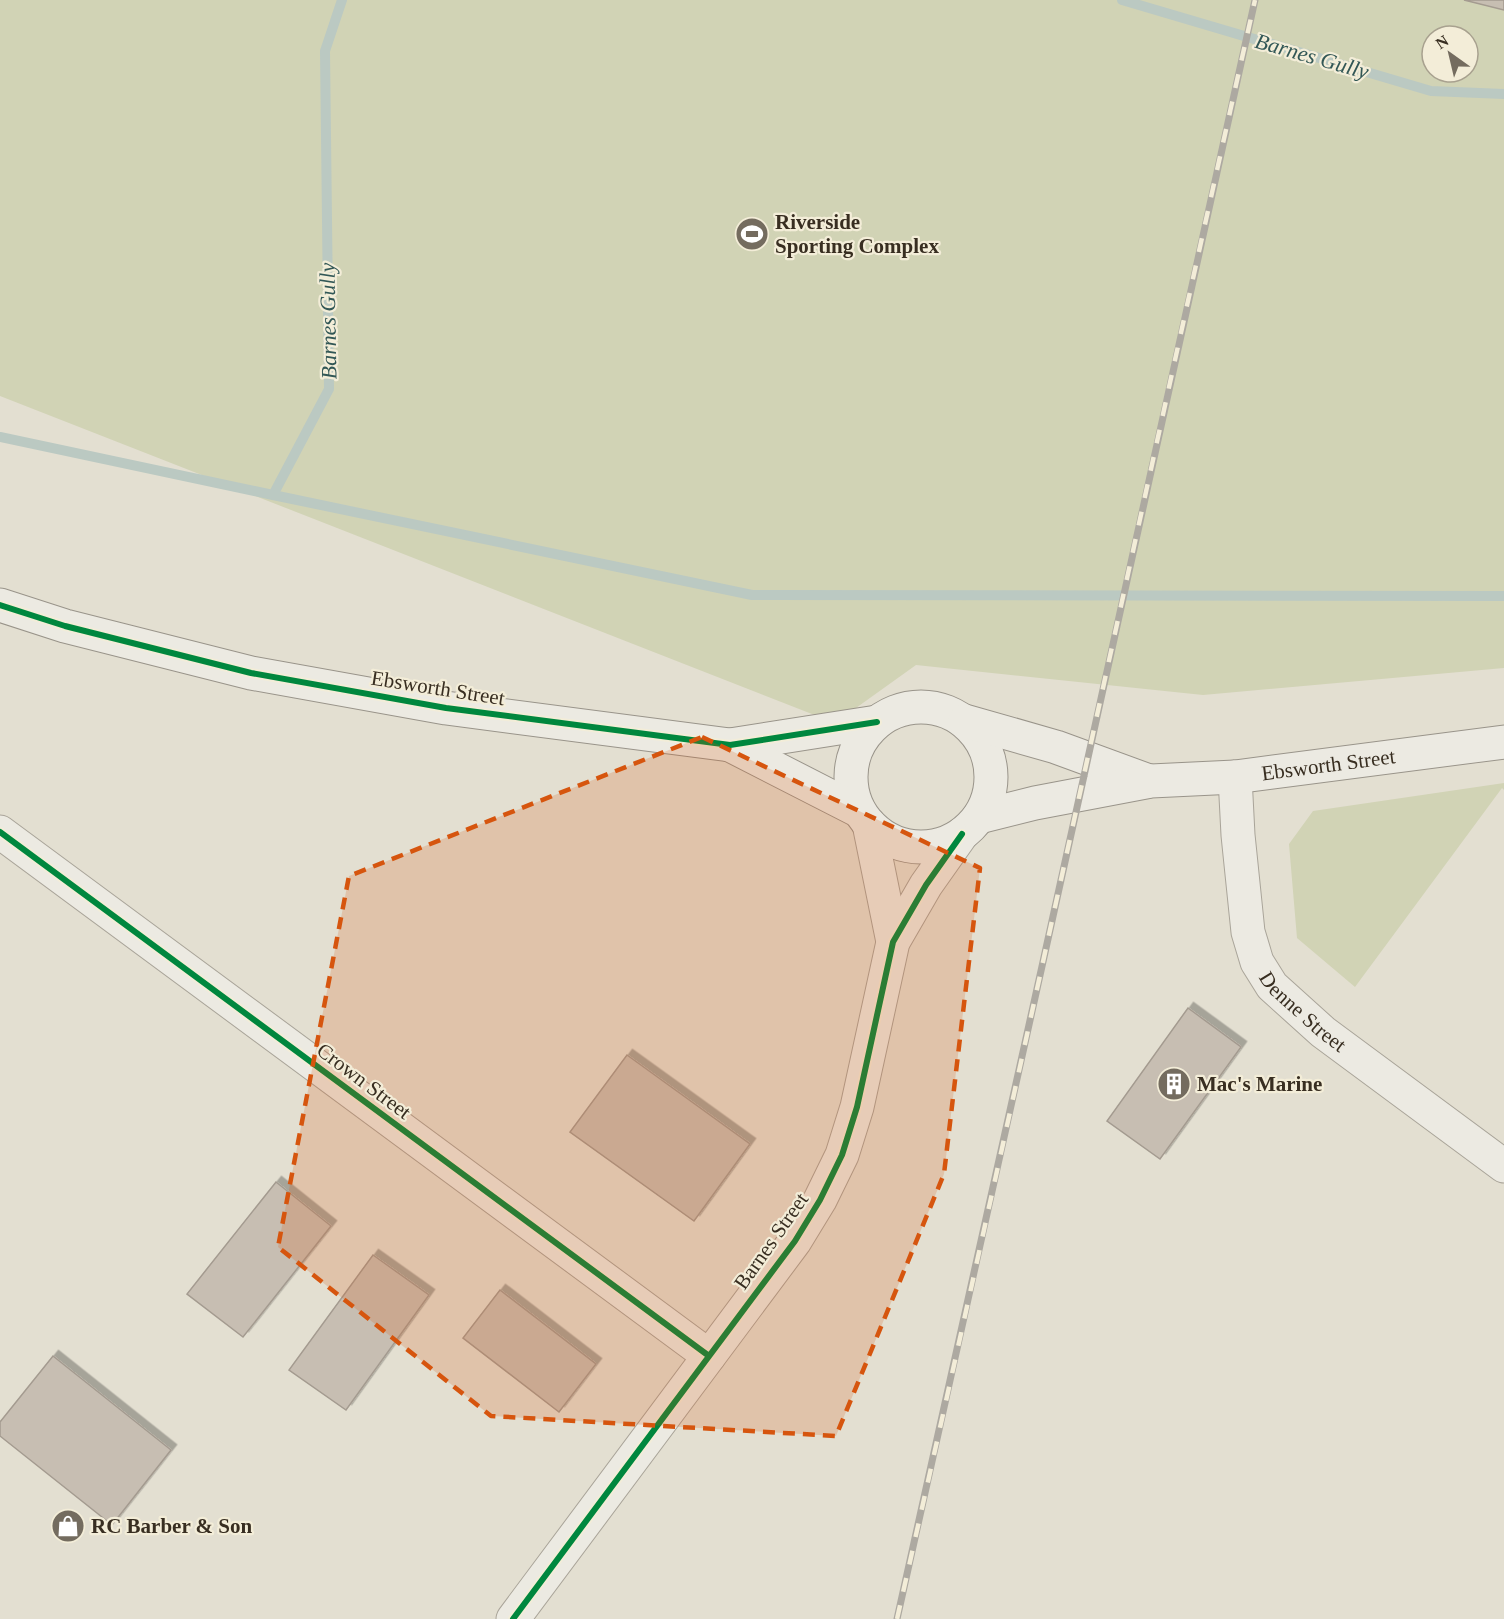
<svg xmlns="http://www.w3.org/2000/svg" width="1504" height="1619" font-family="Georgia,serif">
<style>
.green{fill:#d1d3b5;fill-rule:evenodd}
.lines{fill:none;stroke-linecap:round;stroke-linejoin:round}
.stream{stroke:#bbc9c2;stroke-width:10}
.building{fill:#c7beb2;stroke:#a49b90;stroke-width:1.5;filter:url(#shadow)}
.street-casing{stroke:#a9a499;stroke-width:35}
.secondary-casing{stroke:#99948a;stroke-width:35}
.street{stroke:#eceae2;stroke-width:33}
.secondary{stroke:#eceae2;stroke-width:33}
.rail-casing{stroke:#ada9a1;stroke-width:7}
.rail{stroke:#f3edd8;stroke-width:4.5;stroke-dasharray:14;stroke-linecap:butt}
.cycleway-casing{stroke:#f3edd8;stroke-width:10}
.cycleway{stroke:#00873e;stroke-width:6}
.marked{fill:#d6550e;fill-opacity:0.2;stroke:#d6550e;stroke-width:4.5;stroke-dasharray:12 8;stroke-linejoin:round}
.labels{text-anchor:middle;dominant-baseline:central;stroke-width:4.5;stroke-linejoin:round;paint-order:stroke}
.poi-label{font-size:21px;font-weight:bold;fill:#382e21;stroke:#f3edd8;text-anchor:start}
.street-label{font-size:21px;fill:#382e21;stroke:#f3edd8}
.water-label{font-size:22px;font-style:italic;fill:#325756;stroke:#f3edd8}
</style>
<defs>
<filter id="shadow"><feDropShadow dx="5.5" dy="-5.5" stdDeviation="0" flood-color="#0004"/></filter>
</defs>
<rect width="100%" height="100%" fill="#e3dfd1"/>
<path class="green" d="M0 0H1504V668L1203 695 916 665 835 723 0 396ZM1432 36H1468V72H1432Z
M1504 783V790L1502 788 1355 987 1297 938 1289 844 1313 811Z"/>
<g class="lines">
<path class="stream" d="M1122 0 1431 91 1504 94
M0 437 273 495 329 389 325 51 342 0
M273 495 752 595 1504 596"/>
</g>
<path class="building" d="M1464 0H1504V10Z
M1188 1008 1241 1047 1160 1159 1107 1121Z
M627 1055 750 1144 694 1221 570 1132Z
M276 1182 331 1226 243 1337 187 1294Z
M373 1255 429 1295 346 1410 289 1370Z
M500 1290 596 1364 559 1412 463 1338Z
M53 1356 171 1450 112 1525 0 1436V1422Z"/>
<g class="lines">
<defs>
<g id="street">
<path id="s1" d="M1235 777 1238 835 1248 932 1257 962 1272 986 1323 1032 1504 1166"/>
<path d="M869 824 893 942"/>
<path d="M0 832 709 1356"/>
<path d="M513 1619 795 1241 820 1200 842 1155 857 1107 893 942 926 885 962 834"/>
</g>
<g id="secondary">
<path d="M0 605 65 626 251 673 446 708 730 745 877 722"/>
<circle cx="921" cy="777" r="70"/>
<path d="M965 721 1056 747 1149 781"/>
<path d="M730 745 859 811"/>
<path id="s2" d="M979 817 1035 803 1151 781 1235 777 1504 742"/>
</g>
</defs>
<use href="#street" class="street-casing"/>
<use href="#secondary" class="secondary-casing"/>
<use href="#street" class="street"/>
<use href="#secondary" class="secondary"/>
<defs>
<path id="rail" d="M897 1619C1019 1080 1134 539 1255 0"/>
</defs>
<use href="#rail" class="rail-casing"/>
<use href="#rail" class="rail"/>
<defs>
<path id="cycleway" d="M0 605 65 626 251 673 446 708 730 745 877 722
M0 832 709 1356
M513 1619 795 1241 820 1200 842 1155 857 1107 893 942 926 885 962 834"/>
</defs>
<use href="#cycleway" class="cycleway-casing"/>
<use href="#cycleway" class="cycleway"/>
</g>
<path class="marked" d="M702 737 980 868 944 1174 836 1436 491 1416 278 1247 349 876Z"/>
<defs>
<symbol id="stadium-disc" viewBox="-11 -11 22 22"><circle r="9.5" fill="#746c5f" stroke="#f3edd8"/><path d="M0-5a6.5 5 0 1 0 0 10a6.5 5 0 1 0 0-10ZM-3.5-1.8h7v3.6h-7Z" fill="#fff"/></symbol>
<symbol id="building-disc" viewBox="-11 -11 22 22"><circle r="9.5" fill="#746c5f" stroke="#f3edd8"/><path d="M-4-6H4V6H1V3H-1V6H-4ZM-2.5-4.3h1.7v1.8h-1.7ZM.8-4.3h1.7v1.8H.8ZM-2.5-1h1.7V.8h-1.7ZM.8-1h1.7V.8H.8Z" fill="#fff"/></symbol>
<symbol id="shop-disc" viewBox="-11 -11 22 22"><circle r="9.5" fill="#746c5f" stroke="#f3edd8"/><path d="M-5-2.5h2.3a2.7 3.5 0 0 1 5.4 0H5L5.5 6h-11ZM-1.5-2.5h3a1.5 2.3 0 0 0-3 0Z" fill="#fff"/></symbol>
</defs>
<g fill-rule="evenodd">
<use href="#stadium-disc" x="733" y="215" width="38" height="38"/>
<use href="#building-disc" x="1155" y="1065" width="38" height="38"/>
<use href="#shop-disc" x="49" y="1507" width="38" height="38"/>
</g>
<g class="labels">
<g class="poi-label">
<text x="775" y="222">Riverside<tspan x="775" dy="24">Sporting Complex</tspan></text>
<text x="1197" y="1084">Mac's Marine</text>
<text x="91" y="1526">RC Barber &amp; Son</text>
</g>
<g class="street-label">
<text transform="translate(438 688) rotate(9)">Ebsworth Street</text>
<text stroke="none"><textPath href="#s2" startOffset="354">Ebsworth Street</textPath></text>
<text stroke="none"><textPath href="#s1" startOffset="255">Denne Street</textPath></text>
<text transform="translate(364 1081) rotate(37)">Crown Street</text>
<text transform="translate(771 1241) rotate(-55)">Barnes Street</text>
</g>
<g class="water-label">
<text transform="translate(1312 56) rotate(16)">Barnes Gully</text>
<text transform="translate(328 321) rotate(-91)">Barnes Gully</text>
</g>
</g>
<g transform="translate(1450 54) rotate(326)"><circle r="28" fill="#f3edd8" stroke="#a8a18f" stroke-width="1.5"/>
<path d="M0-4.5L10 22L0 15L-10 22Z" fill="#746c5f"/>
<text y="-9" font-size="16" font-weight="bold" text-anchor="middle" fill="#382e21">N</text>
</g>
</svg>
